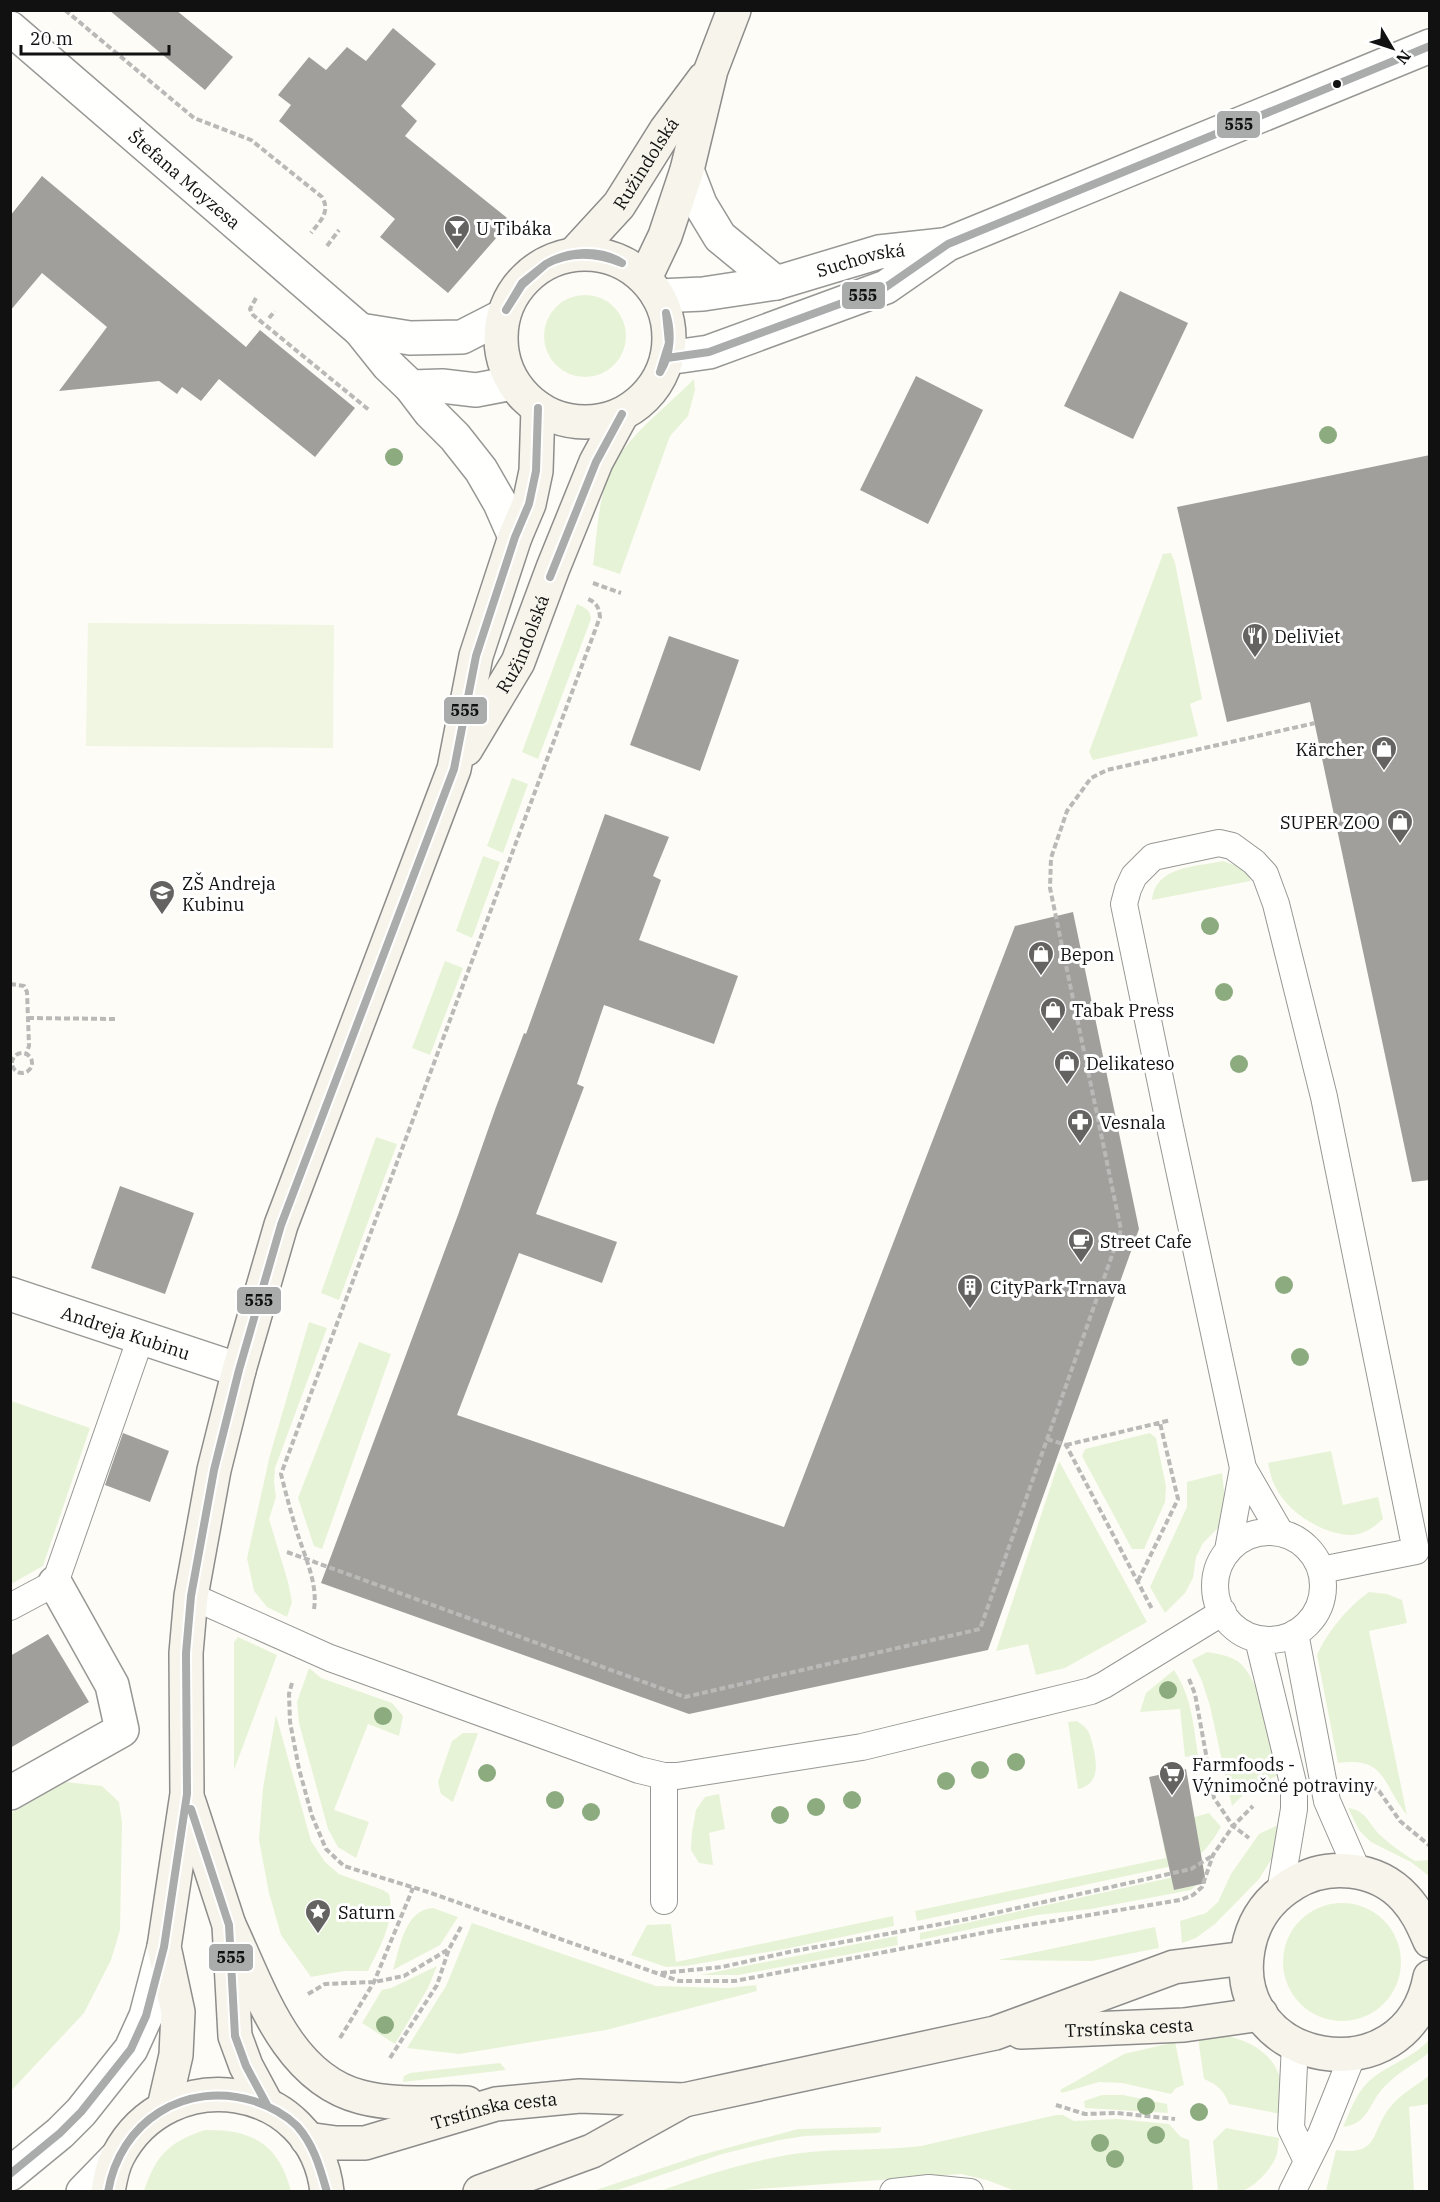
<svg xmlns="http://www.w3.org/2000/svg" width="1440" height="2202" font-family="'IBM Plex Serif',serif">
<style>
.grass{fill:#e7f3d7}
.pitch{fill:#f0f6e1}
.building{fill:#a19f9c}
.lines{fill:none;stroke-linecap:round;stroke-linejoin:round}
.service-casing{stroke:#979795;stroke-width:28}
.minor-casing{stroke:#979795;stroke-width:36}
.tertiary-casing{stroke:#979795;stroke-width:36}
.secondary-casing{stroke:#8e8d8b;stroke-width:36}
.path{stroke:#b9b9b8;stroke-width:4;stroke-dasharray:6 3;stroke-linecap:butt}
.service{stroke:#fffffe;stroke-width:26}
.minor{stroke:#fffffe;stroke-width:33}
.tertiary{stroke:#fffffe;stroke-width:33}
.secondary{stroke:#f6f4eb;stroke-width:33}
.bus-1-casing{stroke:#fff;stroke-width:12}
.bus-1{stroke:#aaabab;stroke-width:8}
.tree{fill:#8cac80}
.bus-dot{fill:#111;stroke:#fff;stroke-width:2}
.labels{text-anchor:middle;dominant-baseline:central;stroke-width:6;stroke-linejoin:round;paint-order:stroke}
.street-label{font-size:18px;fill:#111;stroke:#fff}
.poi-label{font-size:18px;fill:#111;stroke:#fff;text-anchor:start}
.line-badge{stroke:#fff;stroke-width:2}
.pale-badge-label{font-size:16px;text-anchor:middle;font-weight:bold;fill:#111}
</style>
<rect width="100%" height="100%" fill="#fdfcf7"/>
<path class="grass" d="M544 336a41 41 0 1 1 82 0a41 41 0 1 1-82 0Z
M694 379 695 390 688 416 670 436 620 574 593 565C597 534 598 497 612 468 630 433 667 407 694 379Z
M1171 553 1175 563 1202 699 1190 704 1198 736 1093 760 1089 752 1163 554Z
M577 604C586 608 590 610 591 619L538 759 522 752Z
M512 778 528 784 503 853 487 846Z
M483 856 500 862 472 938 456 931Z
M1223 861 1249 870 1250 881 1152 900C1155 866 1196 867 1223 861Z
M445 961 463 968 430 1055 412 1048Z
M376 1137 397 1144 339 1300 321 1293Z
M309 1322 327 1328 275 1468 274 1482 276 1497 269 1519 288 1582 292 1602 287 1617 267 1607 254 1591 247 1558 270 1455Z
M359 1342 391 1354 322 1549 314 1546 298 1498Z
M11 1401 90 1428 43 1566 11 1584Z
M1150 1433 1156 1438 1166 1486 1165 1502 1144 1549H1132L1082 1456 1085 1449Z
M1331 1451 1343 1505 1378 1497 1383 1519C1374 1527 1364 1535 1350 1535 1322 1534 1287 1512 1275 1486 1271 1479 1270 1471 1268 1463Z
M1059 1461 1147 1622 1065 1668 1036 1675 1028 1644 996 1651Z
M1222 1473 1226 1508 1219 1527 1203 1543 1196 1557 1193 1578 1185 1593 1165 1613 1150 1587 1187 1507V1482Z
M1369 1592 1387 1594 1402 1600 1407 1623 1369 1631 1407 1815C1382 1785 1387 1756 1338 1763L1317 1655C1328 1631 1348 1607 1369 1592Z
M238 1637 277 1655 234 1770V1642Z
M1207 1652C1218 1654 1233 1656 1241 1664 1264 1687 1270 1744 1277 1776L1252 1786 1232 1806 1210 1706 1202 1681 1192 1660Z
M309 1668 321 1678 392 1703 403 1716 399 1736 368 1724 334 1810 369 1822 356 1858 338 1847 328 1829 299 1723 297 1702Z
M1174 1670C1192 1698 1193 1723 1198 1755L1185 1757 1180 1709 1140 1712 1146 1693Z
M276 1715 311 1841 325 1862 339 1874 383 1890 389 1894C396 1920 379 1949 368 1971H344L311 1977 281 1935 269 1893 259 1840 263 1788Z
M1077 1721C1081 1724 1086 1727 1088 1731 1091 1736 1092 1743 1094 1750 1097 1767 1099 1784 1078 1789L1068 1722Z
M463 1733H478L453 1802 441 1794 438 1782 452 1741Z
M65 1782 102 1786 119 1802 122 1823 120 1930 111 1960 84 2013 11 2091V1813Z
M719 1794 725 1829 709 1833 713 1865 699 1863 691 1850 692 1832 696 1810 705 1797Z
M1348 1808C1366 1810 1369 1824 1380 1835 1391 1845 1402 1853 1415 1861L1429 1860V1876L1411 1862 1371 1842 1359 1830Z
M1209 1813 1221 1827C1207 1849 1203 1856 1177 1865L917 1921 915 1911 1166 1858 1159 1823 1195 1817Z
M1278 1825 1274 1855 1259 1879 1215 1924 1196 1938 1182 1943 1180 1921 1206 1913 1218 1902 1231 1874 1259 1834Z
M1204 1868 1198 1883 1191 1890 1091 1909 1037 1915 920 1940V1933L1192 1873Z
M1283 1962a59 59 0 1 1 118 0a59 59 0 1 1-118 0Z
M433 1908 458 1917 440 1945 393 1970C400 1948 404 1910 433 1908Z
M893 1916 894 1926 785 1949 685 1966 666 1967 631 1955 647 1925 671 1924 676 1962Z
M472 1923 656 1986 728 1988 756 1985 757 1991 606 2030 459 2054 407 2048 446 1986Z
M1155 1927 1159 1948 1092 1961 998 1960Z
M897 1936 898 1945 738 1975H700Z
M437 1966 428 1988 395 2044 362 2023 382 1990 391 1988Z
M1217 2034C1248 2039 1276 2052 1282 2086 1283 2095 1281 2105 1281 2114L1229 2104C1224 2091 1218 2085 1204 2079L1198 2038Z
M1429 2040V2052L1426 2055C1413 2065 1396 2074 1385 2086 1369 2102 1369 2124 1343 2127 1350 2111 1356 2094 1368 2082 1386 2065 1412 2059 1429 2040Z
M1175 2042 1184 2085 1176 2088 1171 2094 1122 2083 1099 2082 1062 2093 1060 2090 1124 2054Z
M500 2063 506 2070 403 2082 404 2076 410 2073Z
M1429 2076V2104L1409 2107 1414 2191H1326L1336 2150C1382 2156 1369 2131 1392 2105 1402 2093 1417 2085 1429 2076Z
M1102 2095H1123L1167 2104 1168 2113 1085 2108 1084 2101Z
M1056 2115H1063L1074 2121 1117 2119 1169 2124 1181 2137 1189 2140 1193 2191H1015L987 2180 961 2174 731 2191 657 2192C701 2176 755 2159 801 2153 841 2148 881 2151 921 2146Z
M881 2127V2131L878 2133 805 2136 780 2140 722 2154 615 2191H593L701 2155 798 2129Z
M1226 2128 1279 2138C1278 2144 1278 2151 1276 2157 1270 2171 1253 2189 1238 2192 1232 2193 1224 2192 1218 2191L1213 2141Z
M205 2130C252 2129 279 2144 291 2191H144C156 2155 169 2142 205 2130Z"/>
<path class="pitch" d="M88 623 334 625 333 748 86 746Z"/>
<path class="building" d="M109 10H176L233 57 205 90Z
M393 28 436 64 401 106 417 121 405 136 511 221 448 293 380 237 395 219 279 121 291 105 278 95 309 57 326 70 347 47 366 61Z
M42 176 246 347 260 330 355 408 315 457 219 379 201 401 182 387 177 394 159 381 59 391 107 327 42 273 10 311V216Z
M1120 291 1188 323 1133 439 1064 406Z
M916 376 983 410 928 524 860 490Z
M1430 455V1180L1412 1182 1310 702 1227 722 1177 507Z
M669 636 739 660 700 771 630 745Z
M605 814 669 837 653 876 661 880 639 940 738 976 714 1044 604 1005 577 1084 584 1087 536 1214 617 1242 602 1283 519 1253 457 1415 784 1527 1015 926 1073 912 1139 1229 988 1650 689 1714 321 1583 458 1215 496 1107 524 1033 526 1034Z
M120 1186 194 1213 165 1294 91 1268Z
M123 1433 169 1451 150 1502 105 1485Z
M48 1634 89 1702 10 1748V1656Z
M1186 1769 1206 1883 1174 1890 1149 1777Z"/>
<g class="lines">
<defs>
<path id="service" d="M1280 1532 1243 1468 1170 1127 1124 904 1128 889 1134 876 1153 857 1219 843 1232 846 1254 862 1265 874 1276 904 1324 1097 1416 1551 1321 1570
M1215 1586a54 54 0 1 1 108 0a54 54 0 1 1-108 0Z
M1228 1550 1243 1468
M191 1596 330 1658 639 1770 664 1776H677L862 1747 1091 1691 1104 1685 1223 1612
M10 1607 55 1583 141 1337
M1295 1633 1327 1801 1358 1872
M1258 1639 1294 1787V1809L1280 1892
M664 1776V1901
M1295 2044 1291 2128 1306 2159
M893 2192 929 2188 970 2192
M1292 2192 1321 2134 1353 2054"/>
<g id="minor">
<path id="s1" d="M10 28 360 330 388 365 411 387 430 412 455 437 481 470 500 503 515 537"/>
<path d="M360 330 410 338 462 337 503 316"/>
<path d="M411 387 442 386 476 390 513 383"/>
<path id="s2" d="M10 1294 239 1370"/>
<path d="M10 1793 122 1730 112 1685 55 1583"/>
</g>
<g id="tertiary">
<path d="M687 170 700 204 720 237 776 283"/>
<path id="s3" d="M658 296 703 294 776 283 879 252 943 245"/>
<path d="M667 358 709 352 886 287 948 244 1430 46"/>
<path d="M10 2174 60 2133 81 2112 131 2049 146 2016 164 1947"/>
<path d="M83 2192 116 2158"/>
</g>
<g id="secondary">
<circle cx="585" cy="338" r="84"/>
<path id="s4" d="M574 254 619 205 666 130 704 79"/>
<path d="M645 278 665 236 687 170 711 70 734 10"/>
<path id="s5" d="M466 749 518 662 553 568 596 462 622 414"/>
<path d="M189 1802 229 1925 235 2036 246 2066 267 2105"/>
<path d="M229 1925C259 1988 286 2078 361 2097 395 2106 433 2102 467 2103"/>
<path d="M1430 1941C1423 1925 1417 1911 1405 1898 1377 1867 1327 1862 1293 1884 1268 1899 1253 1921 1248 1949 1227 2066 1407 2100 1430 1977"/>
<path id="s6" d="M1021 2032 1184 2025 1261 2014"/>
<path d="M164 2107 176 2055 178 2012 164 1947 187 1794 186 1653 191 1596 214 1470 239 1370 281 1225 454 769 476 656 515 537 529 504 536 471 538 408"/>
<path id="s7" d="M307 2139 336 2143H365L496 2104 580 2096 684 2100 995 2033 1174 1967 1246 1958"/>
<path d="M108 2192C110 2180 112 2167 118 2156 168 2060 315 2080 327 2192"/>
<path d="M480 2192 592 2151 684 2100"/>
</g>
</defs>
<use href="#service" class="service-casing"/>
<use href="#minor" class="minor-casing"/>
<use href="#tertiary" class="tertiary-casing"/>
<use href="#secondary" class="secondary-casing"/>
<path class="path" d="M65 10 194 118 251 140 322 197C331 212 320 221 311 233
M327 246 339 230
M256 298 250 309 253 315 369 410
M269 318 275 311
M593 583 621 593
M10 984 24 986 27 992 29 1046 26 1054
M28 1018 115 1019
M12 1063a10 10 0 1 1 20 0a10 10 0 1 1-20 0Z
M1047 1439 1066 1445 1152 1609
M1066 1445 1171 1420
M287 1552 685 1697 980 1629 1121 1230 1050 888 1051 858 1067 811 1091 778 1107 770 1315 723
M1138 1581 1178 1499 1160 1423
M314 1609C318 1584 305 1557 297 1532 291 1513 286 1494 281 1474L600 617C599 608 597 603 588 599
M1189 1679 1195 1694 1214 1798 1233 1826 1249 1838
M292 1683 289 1694 290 1722 299 1769 312 1816 326 1849 344 1866 428 1892 679 1981H735L993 1931 1180 1900 1193 1895 1202 1887 1213 1855 1233 1826 1253 1806
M1364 1781 1379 1791 1400 1821 1430 1846
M661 1973 722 1967 789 1952 968 1919 1191 1869 1212 1856
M308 1994 325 1984 374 1982 404 1976 449 1949 462 1925
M340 2038 374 1982 413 1888
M390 2058 437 1985 449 1949
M1056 2105 1085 2114 1117 2113 1175 2119"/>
<use href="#service" class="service"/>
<use href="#minor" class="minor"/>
<use href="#tertiary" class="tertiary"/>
<use href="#secondary" class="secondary"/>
<defs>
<path id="bus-1" d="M546 264C568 251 600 248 622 263
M546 264C570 251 597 253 622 263
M506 310 522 283 546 264
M506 310 522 285 546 264
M667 358 709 352 886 287 948 244 1430 46
M660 372 669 343 666 313
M660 372C671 355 672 332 666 313
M550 577 596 462 622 414
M191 1809 229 1925 235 2036 246 2066 267 2105
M10 2174 60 2133 81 2112 131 2049 146 2016 164 1947 187 1794 186 1653 191 1596 214 1470 239 1370 281 1225 454 769 476 656 515 537 529 504 536 471 538 408
M108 2192C120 2121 185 2080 254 2101 269 2106 285 2114 297 2126 314 2145 320 2168 327 2192"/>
</defs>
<use href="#bus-1" class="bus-1-casing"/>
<use href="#bus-1" class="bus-1"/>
</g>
<g class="tree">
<circle cx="1328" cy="435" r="9"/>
<circle cx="394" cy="457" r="9"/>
<circle cx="1210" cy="926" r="9"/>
<circle cx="1224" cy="992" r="9"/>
<circle cx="1239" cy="1064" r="9"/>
<circle cx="1284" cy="1285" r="9"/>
<circle cx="1300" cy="1357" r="9"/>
<circle cx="1168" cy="1690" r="9"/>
<circle cx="383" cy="1716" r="9"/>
<circle cx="1016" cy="1762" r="9"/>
<circle cx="980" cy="1770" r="9"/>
<circle cx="487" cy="1773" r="9"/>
<circle cx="946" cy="1781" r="9"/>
<circle cx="555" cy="1800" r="9"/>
<circle cx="852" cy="1800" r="9"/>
<circle cx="816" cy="1807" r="9"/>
<circle cx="591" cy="1812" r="9"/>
<circle cx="780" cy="1815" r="9"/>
<circle cx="385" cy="2025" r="9"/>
<circle cx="1146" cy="2106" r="9"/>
<circle cx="1199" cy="2112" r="9"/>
<circle cx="1156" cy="2135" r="9"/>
<circle cx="1100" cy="2143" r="9"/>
<circle cx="1115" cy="2159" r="9"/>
</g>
<defs>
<symbol id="bar-pin" viewBox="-11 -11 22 30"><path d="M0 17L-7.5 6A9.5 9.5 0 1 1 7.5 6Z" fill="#646362" stroke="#fff"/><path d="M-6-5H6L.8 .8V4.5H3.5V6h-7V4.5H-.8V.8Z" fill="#fff"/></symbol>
<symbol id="restaurant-pin" viewBox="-11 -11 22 30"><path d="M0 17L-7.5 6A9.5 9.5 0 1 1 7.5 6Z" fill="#646362" stroke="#fff"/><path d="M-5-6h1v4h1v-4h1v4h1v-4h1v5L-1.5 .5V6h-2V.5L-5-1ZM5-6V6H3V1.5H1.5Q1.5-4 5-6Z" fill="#fff"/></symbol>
<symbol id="shop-pin" viewBox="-11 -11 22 30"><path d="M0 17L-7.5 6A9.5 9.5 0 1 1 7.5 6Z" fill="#646362" stroke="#fff"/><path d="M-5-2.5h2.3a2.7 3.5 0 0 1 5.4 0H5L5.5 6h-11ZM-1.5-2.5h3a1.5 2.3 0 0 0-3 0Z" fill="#fff"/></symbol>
<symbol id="school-pin" viewBox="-11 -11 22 30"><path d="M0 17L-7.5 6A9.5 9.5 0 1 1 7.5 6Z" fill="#646362" stroke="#fff"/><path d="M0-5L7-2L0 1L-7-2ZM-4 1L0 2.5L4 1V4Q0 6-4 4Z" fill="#fff"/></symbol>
<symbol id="pharmacy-pin" viewBox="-11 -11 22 30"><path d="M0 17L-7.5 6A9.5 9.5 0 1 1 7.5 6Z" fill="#646362" stroke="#fff"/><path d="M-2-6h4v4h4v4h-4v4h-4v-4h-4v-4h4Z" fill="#fff"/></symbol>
<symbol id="cafe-pin" viewBox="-11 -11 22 30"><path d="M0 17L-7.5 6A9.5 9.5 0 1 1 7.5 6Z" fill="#646362" stroke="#fff"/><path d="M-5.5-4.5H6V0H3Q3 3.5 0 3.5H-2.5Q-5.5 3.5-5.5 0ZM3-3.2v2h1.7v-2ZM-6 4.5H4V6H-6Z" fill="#fff"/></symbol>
<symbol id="building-pin" viewBox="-11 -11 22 30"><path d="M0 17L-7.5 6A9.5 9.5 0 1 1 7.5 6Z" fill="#646362" stroke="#fff"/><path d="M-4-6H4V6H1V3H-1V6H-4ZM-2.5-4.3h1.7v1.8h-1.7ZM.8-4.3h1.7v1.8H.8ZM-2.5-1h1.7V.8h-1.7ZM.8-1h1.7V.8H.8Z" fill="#fff"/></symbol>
<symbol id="supermarket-pin" viewBox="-11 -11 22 30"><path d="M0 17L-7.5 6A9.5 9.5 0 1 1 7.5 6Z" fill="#646362" stroke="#fff"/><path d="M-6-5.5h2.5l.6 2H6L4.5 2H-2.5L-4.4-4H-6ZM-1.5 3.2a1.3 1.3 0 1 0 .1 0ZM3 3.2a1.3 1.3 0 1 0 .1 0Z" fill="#fff"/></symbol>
<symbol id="sight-pin" viewBox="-11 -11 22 30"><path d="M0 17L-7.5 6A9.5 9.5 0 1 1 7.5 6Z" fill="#646362" stroke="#fff"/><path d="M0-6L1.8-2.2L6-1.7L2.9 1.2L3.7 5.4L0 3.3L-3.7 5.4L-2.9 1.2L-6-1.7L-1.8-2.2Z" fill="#fff"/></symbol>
</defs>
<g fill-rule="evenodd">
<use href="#bar-pin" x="442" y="213" width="30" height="40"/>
<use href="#restaurant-pin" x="1240" y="621" width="30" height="40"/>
<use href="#shop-pin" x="1369" y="734" width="30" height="40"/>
<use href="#shop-pin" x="1385" y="807" width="30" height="40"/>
<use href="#school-pin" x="147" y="878" width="30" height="40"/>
<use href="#shop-pin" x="1026" y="939" width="30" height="40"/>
<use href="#shop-pin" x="1038" y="995" width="30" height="40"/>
<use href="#shop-pin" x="1052" y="1048" width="30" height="40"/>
<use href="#pharmacy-pin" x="1065" y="1107" width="30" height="40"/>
<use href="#cafe-pin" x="1066" y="1226" width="30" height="40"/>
<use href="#building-pin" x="955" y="1272" width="30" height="40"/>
<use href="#supermarket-pin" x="1157" y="1759" width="30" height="40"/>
<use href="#sight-pin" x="303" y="1897" width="30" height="40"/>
</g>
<circle class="bus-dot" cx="1337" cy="84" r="5"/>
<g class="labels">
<g class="street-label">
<text stroke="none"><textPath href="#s4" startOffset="116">Ružindolská</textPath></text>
<text stroke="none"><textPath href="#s1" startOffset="231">Štefana Moyzesa</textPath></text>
<text stroke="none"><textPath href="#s3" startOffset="207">Suchovská</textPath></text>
<text stroke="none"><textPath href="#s5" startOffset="120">Ružindolská</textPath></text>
<text stroke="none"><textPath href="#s2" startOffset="122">Andreja Kubinu</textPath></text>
<text stroke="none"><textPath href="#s6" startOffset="108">Trstínska cesta</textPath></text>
<text stroke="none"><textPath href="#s7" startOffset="192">Trstínska cesta</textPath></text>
</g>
<g class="poi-label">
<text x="476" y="228">U Tibáka</text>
<text x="1274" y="636">DeliViet</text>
<text x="1364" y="749" text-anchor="end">Kärcher</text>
<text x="1380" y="822" text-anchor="end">SUPER ZOO</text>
<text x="182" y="883">ZŠ Andreja<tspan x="182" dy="21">Kubinu</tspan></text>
<text x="1060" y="954">Bepon</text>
<text x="1072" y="1010">Tabak Press</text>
<text x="1086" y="1063">Delikateso</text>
<text x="1100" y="1122">Vesnala</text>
<text x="1100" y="1241">Street Cafe</text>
<text x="990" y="1287">CityPark Trnava</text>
<text x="1192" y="1764">Farmfoods -<tspan x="1192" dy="21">Výnimočné potraviny</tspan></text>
<text x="338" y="1912">Saturn</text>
</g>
</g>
<g class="line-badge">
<rect x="1216" y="110" width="45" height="29" rx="6" fill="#aaabab"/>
<rect x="841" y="281" width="45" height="29" rx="6" fill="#aaabab"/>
<rect x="443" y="696" width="45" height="29" rx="6" fill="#aaabab"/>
<rect x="236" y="1286" width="46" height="29" rx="6" fill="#aaabab"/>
<rect x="208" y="1943" width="46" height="29" rx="6" fill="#aaabab"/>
</g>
<g class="pale-badge-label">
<text x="1239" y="130">555</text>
<text x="863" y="301">555</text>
<text x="465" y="716">555</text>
<text x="259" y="1306">555</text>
<text x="231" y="1963">555</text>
</g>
<rect width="1440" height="2202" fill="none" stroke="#111111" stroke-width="24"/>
<g transform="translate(1392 48) rotate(129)" stroke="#ffffff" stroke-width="4.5" paint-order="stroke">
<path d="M0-4.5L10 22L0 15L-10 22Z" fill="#111111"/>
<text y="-9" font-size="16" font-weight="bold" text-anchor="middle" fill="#111111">N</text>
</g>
<path d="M21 45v9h148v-9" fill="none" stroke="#111111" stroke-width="3"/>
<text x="30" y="45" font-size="18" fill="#111111" stroke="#ffffff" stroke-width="4.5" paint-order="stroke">20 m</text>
</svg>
